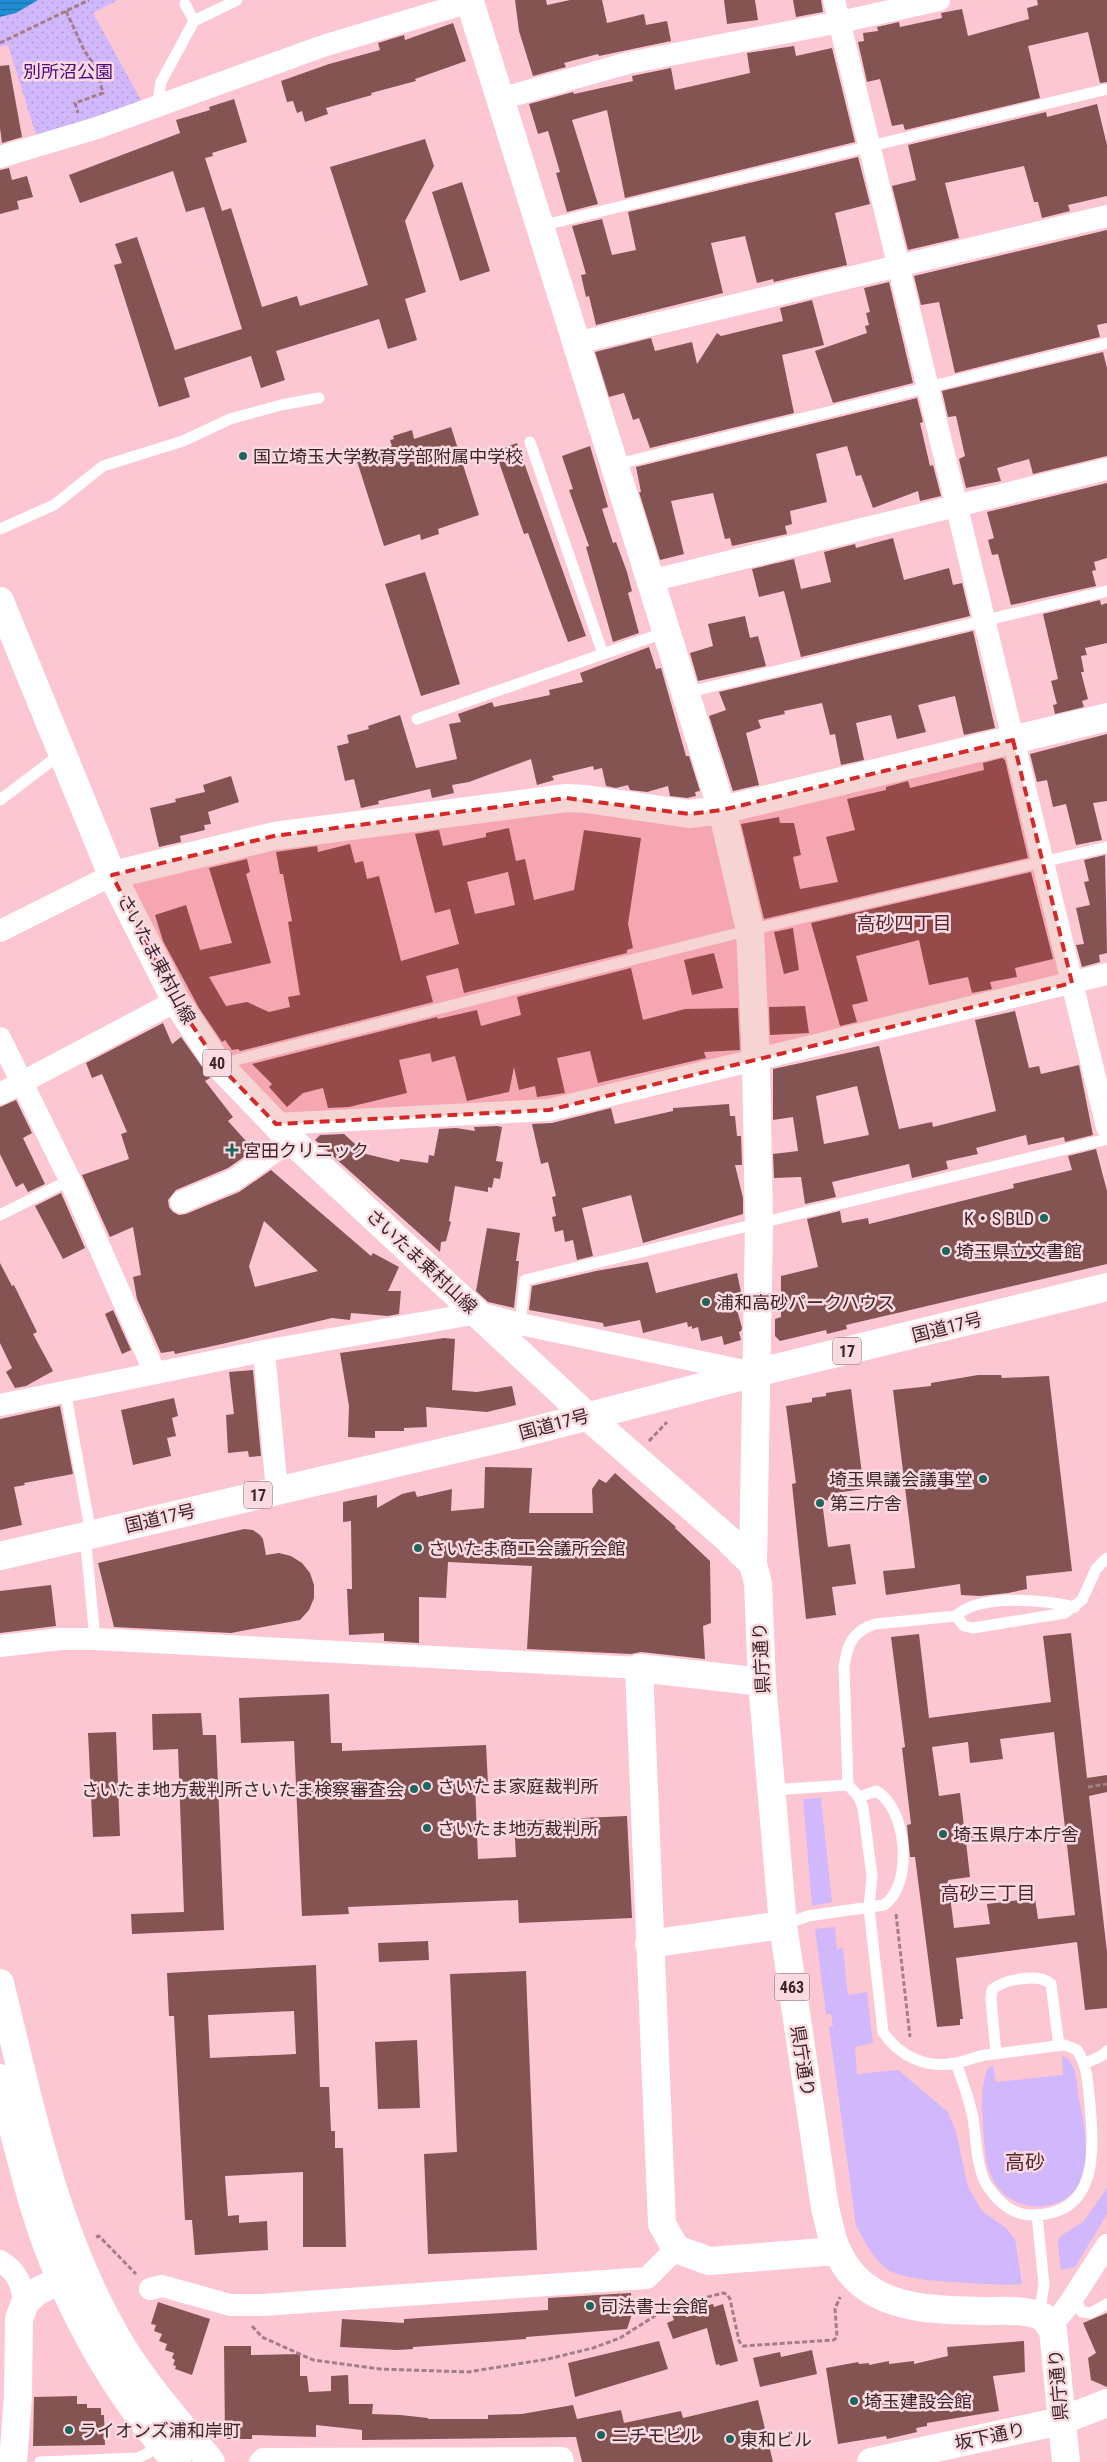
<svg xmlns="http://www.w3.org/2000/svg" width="1107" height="2462" font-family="'Roboto Condensed','Noto Sans JP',sans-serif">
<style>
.green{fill:#d1b7fb}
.park{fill:url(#park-dots)}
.water{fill:url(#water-rules)}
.building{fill:#845452;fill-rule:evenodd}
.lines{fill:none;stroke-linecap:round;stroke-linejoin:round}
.path{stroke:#a57d87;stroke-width:3;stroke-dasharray:5 2.5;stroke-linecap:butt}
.service{stroke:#fff;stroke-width:11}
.minor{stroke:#fff;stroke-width:22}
.tertiary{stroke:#fff;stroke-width:28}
.primary{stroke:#fff;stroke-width:28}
.trunk{stroke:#fff;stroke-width:28}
.marked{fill:#d62828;fill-opacity:0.2;stroke:#d62828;stroke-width:4;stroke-dasharray:10 6;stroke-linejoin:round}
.poi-dot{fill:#1d665c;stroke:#fcdae2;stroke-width:2}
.labels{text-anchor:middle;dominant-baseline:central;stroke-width:5;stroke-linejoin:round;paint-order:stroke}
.shield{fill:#fcdae2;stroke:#755c63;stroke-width:1}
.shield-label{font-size:16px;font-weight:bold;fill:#3b262c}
.park-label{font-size:18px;fill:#490a7c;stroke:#fcdae2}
.poi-label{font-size:18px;fill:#3b262c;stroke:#fcdae2;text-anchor:start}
.street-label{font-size:18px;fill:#3b262c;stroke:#fcdae2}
.neighbourhood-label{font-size:19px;fill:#512734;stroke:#fcdae2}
.quarter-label{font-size:20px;fill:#512734;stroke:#fcdae2}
</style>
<defs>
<pattern id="park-dots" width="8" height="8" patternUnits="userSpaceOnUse" patternTransform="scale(1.25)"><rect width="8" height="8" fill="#d1b7fb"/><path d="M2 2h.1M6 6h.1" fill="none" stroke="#b49dd7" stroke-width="1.8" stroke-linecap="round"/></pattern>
<pattern id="water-rules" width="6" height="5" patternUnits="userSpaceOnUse" patternTransform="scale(1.25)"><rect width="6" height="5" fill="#208ed2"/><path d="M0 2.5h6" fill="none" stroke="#1d74ab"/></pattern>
</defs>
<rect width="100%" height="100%" fill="#fdc6d3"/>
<path class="green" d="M821 1798 832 1902 812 1906 803 1799Z
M835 1927 837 1949 843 1948 848 1995 867 1992 873 2043 855 2047 857 2074 898 2070 948 2112 956 2132 968 2187 982 2211 1006 2228 1015 2239 1022 2284 1008 2285C980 2283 912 2283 890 2271 876 2264 863 2239 856 2225L829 2027 833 2026 831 2014H826L815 1929Z
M1062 2056C1077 2059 1077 2087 1079 2099 1084 2121 1089 2150 1084 2172 1075 2212 1020 2218 997 2186 985 2169 985 2148 983 2128 982 2108 980 2086 988 2068L993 2066 996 2082 1063 2075Z
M1107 2188V2214L1075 2267 1061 2270 1058 2245 1059 2239 1062 2235 1083 2222Z"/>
<path class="park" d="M0 0H118L93 13 142 102 36 135 8 45 0 47Z"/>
<path class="water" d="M0 0H38L16 13 0 17Z"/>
<path class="building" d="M515 0H546L547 5 570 0H602L607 23 644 14 646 25 667 21 671 41 599 56 598 54 564 63 566 67 533 76 519 31Z
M724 0H755L758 20 727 24Z
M793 0H821L823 12 796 17Z
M1037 0H1107V82L1100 83 1088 32 1028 46 1040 98 905 130 903 124 892 126 880 79 867 82 858 42 864 41 863 33 878 31 877 27 899 22 900 27 942 18 941 13 962 9 968 36 1029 19 1027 8 1038 5Z
M453 23 466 61 415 79 416 81 371 93 372 95 326 108 328 114 305 122 302 111 297 113 293 101 287 102 281 81 329 64 380 50 378 43 404 35 405 40Z
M794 46 796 56 832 48 855 142 625 198 607 110 572 120 598 204 567 212 556 173 560 172 548 131 538 134 529 104 573 92 574 94 633 81 632 76 671 68 675 90 750 73 747 53Z
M9 65 22 137 2 143 0 128V66Z
M234 99 247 142 212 153 213 156 205 158 222 211 231 208 262 307 297 296 300 306 368 285 330 167 425 139 434 166 405 221 426 292 405 299 417 340 388 349 379 319 276 351 285 380 261 388 251 356 184 378 190 397 159 407 114 265 122 263 115 244 137 237 175 350 242 329 204 207 186 212 173 171 80 203 69 175 180 133 176 120 210 110 209 107Z
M1097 104 1107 145V196L1068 205 1070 211 1042 218 1038 202H1034L1024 166 945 183 959 238 908 250 892 186 916 180 908 145 1046 112 1047 117Z
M858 157 870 204 835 213 847 265 774 282 773 279 757 283 745 236 711 243 723 293 596 325 589 296 586 297 581 275 586 274 572 226 602 219 612 255 636 250 628 212Z
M9 168 12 180 27 176 33 197 17 201 19 209 0 214V170Z
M462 182 490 271 460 281 432 192Z
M1107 230V323L1097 325 1100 337 955 373 939 302 921 305 914 276Z
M889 282 913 383 833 403 815 351 867 333 865 326 869 325 866 313 870 312 864 288Z
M812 300 824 345 782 355 794 413 650 448 639 418 633 420 624 393 609 397 595 352 651 338 655 351 692 342 697 364 717 333 721 336 783 321 780 308Z
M1103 352 1107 368V456L1033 474 1029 459 997 468 1001 481 966 488 959 459 965 456 956 416 948 417 942 391Z
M917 398 923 422 920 423 930 466 933 465 941 496 920 501 918 491 873 508 861 475 856 476 847 446 816 454 827 502 790 511 792 524 785 526 787 534 732 546 730 538 725 539 713 493 671 501 684 554 660 560 639 492H641L636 467Z
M451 427 479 515 438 529 439 534 421 540 420 534 384 546 356 458 392 446 390 440 394 439 393 436 412 430 414 439Z
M517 443 586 636 568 642 528 533 524 534 495 451Z
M590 446 608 507 602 509 613 543 616 542 627 572 632 591 628 593 639 633 613 642 586 547 589 546 569 490 573 489 562 456Z
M1107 483V558L1094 562 1096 570 1092 571 1096 586 1011 605 998 554 992 555 988 540 994 538 987 512Z
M893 538 904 580 949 568 953 585 962 583 970 616 801 657 784 591 759 597 752 569 794 559 801 589 831 582 824 552 855 544 856 548Z
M425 572 460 684 421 696 385 584Z
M1100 600 1101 605 1107 603V643L1085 648 1087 655 1081 656 1084 672H1081L1088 699 1082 701 1084 707 1055 714 1053 705 1057 704 1051 681 1058 679 1043 614Z
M745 616 750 638 758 636 766 666 698 681 690 653 713 646 708 624Z
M973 631 995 728 964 735 955 696 918 705 926 732 897 739 891 715 856 723 864 760 841 765 835 734 830 735 822 703 784 711 785 714 758 720 761 728 746 733 759 785 733 791 709 716 726 710 719 692Z
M649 647 656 669 661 668 686 756H689L700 791 695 792 696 796 687 798 670 796 668 786 647 792 630 790 628 785 616 788 606 786 602 768 594 770 593 766 552 776 554 780 537 785 531 759 469 782 452 785 454 793 432 798 430 789 378 801 379 804 361 808 354 779 345 781 337 746 349 743 347 735 369 729 368 726 400 715 416 768 457 759 449 724 461 722 458 714 492 702 494 707 550 695 549 690 583 682 580 673Z
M1107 734V801L1093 803 1102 840 1076 845 1066 804 1053 807 1047 780 1037 782 1030 754Z
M1002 758 1005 760 1028 858 764 919 741 824 779 817 780 823H794L801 855 793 857 800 889 838 882 826 837 855 830 847 799 886 790V787L908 781 910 788 984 770 983 763Z
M231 776 239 802 208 812 211 824 204 825 205 830 180 836 181 842 159 847 150 808 176 802 175 799 205 792 203 785Z
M509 828 516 861 525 859 534 900 574 890 584 830 641 838 628 924 633 948 627 950V953L464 993 458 968 426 976 433 1002 240 1051 238 1049 232 1050 225 1040 222 1042 199 1008 163 941 155 915 186 905 200 950 232 943 209 868 247 859 250 872 246 874 271 963 209 977 226 1006 247 1002 269 1012 290 1007 288 997 300 995 288 922 292 921 283 874H280L276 852 317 846 318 852 350 844 355 863 363 861 367 879 379 876 401 961 459 944 450 909 435 913 415 834 439 830 443 846 486 837V833ZM508 872 515 905 475 914 467 882Z
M1105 855 1107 953 1099 955 1100 962 1082 967 1076 945 1084 944 1076 908 1090 905 1084 882 1089 881 1084 860Z
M1031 872 1053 959 1015 968 1017 977 990 982 992 989 972 993 968 977 929 985 919 940 856 956 868 1001 852 1005 857 1022 840 1026 811 923Z
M793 928 799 970 784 974 774 932Z
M714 953 723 988 692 995 684 960Z
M631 968 643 1020 685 1009 738 1008 740 1050 704 1052 706 1058 598 1083 590 1051 557 1058 565 1093 537 1097 535 1086 519 1090 514 1067 509 1092 467 1101 455 1056 432 1062 430 1053 399 1060 407 1093 349 1107 328 1108 323 1088 303 1093 287 1107 269 1087 272 1084 252 1064 437 1017 438 1019 477 1010 481 1026 521 1015 517 997Z
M805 1006 809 1033 770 1035 769 1007Z
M1015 1011 1029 1068 1039 1066 1041 1074 1079 1065 1093 1135 1065 1142 1064 1137 1028 1145 1026 1135 976 1148 978 1154 946 1161 948 1169 912 1178 909 1164 832 1182 836 1197 805 1204 801 1177 774 1178 773 1154 798 1151 793 1117 773 1120V1069L879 1046 899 1129 932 1122 933 1127 996 1111 975 1020ZM857 1086 869 1135 824 1144 816 1096Z
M163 1023 172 1044 181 1037 210 1078 205 1081 233 1117 228 1121 254 1150 228 1168 176 1190 168 1200 169 1207 173 1212 179 1215 186 1214 239 1192 271 1170 371 1256 373 1253 399 1267 388 1291H401L399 1314 388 1316 351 1313 350 1320 332 1318 222 1344 175 1354 174 1351 161 1353 137 1299 133 1277 141 1275 133 1227 110 1237 82 1175 129 1159 121 1134 127 1132 102 1074 92 1078 86 1063ZM264 1221 318 1271 255 1287 249 1266Z
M16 1100 32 1133 23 1138 45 1184 28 1192 23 1183 16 1187 0 1154V1107Z
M729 1104 730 1116H735L737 1136H741L742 1165H735L743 1198V1214L643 1243 631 1195 582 1208 593 1256 577 1260 573 1240 565 1242 563 1230 555 1232 552 1217 556 1216 552 1197 556 1196 548 1162 541 1164 532 1124 552 1123 611 1108 615 1124 673 1111V1108Z
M497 1126 502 1127 496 1161 503 1162 500 1179 494 1178 492 1188 488 1187V1192L455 1186 449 1221 451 1222 446 1241 441 1242 440 1252 315 1140 320 1135 344 1134 366 1154 399 1162 400 1159 428 1163 429 1155 434 1156 439 1129 456 1128 475 1131 474 1127Z
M1096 1149 1107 1191V1264L846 1325 847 1329 827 1334 826 1330 780 1341 775 1336V1319L781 1317V1276L818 1267 807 1219 840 1211 842 1223 868 1218 869 1224 1014 1188 1013 1184 1072 1170 1068 1156Z
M61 1193 85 1248 63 1259 35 1206Z
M487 1228 520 1233 516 1261H519L514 1308 488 1302 476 1291Z
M648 1262 656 1293 737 1273 741 1292 733 1295 742 1328 741 1331 739 1332 741 1340 724 1345 722 1336 701 1341 698 1327 692 1329V1326L688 1327 687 1322 643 1333 640 1320 604 1327 603 1323 529 1310 532 1286 596 1271Z
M0 1263 12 1286 14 1285 37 1332 33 1334 53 1371 26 1386 15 1388 6 1372 12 1368 0 1343Z
M113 1310 131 1350 122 1354 105 1314Z
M444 1338 455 1339 452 1390 477 1392 512 1386 516 1405 487 1412 426 1407 427 1427 404 1428V1431H375V1438L348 1437 349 1406 340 1353Z
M253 1370 261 1456 249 1457 248 1451 228 1453 226 1415 234 1414 229 1372Z
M978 1375H1001L1002 1378 1049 1376 1072 1571 1026 1576 1027 1589 1008 1593 980 1596 961 1595 960 1584 886 1595 883 1571 915 1568 893 1390 931 1386V1383Z
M851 1389 864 1489 835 1493V1499L822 1501 828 1547 850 1544 856 1584 832 1587 836 1615 806 1619 792 1484 796 1483 786 1406 812 1402V1398L826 1396V1393Z
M174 1398 178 1416 172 1418 176 1436 167 1438 171 1456 133 1465 121 1410Z
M60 1406 73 1474 24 1483 25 1485 14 1487 22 1525 0 1530V1419Z
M485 1467 532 1468 529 1513H593L592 1489 599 1479 606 1483 615 1473 676 1527 675 1528 710 1561 711 1623 703 1626 705 1659 641 1652 631 1654 527 1649 532 1566 448 1562 446 1598 419 1597V1643L384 1641V1633L349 1635 347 1589H352L351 1521 343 1522V1502L377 1495V1508L402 1494 415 1491 417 1497 452 1489 451 1511 484 1508Z
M244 1529 253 1530 260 1535 263 1539 266 1555 279 1553 291 1556 302 1563 310 1573 314 1585V1598L309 1610 300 1620 231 1633 114 1627 98 1563Z
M51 1585 56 1626 0 1633V1591Z
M1071 1633 1087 1778 1107 1775V1792L1089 1796 1107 1952V2008L1085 2010 1077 1942 956 1958 963 2019H960V2025L937 2027 915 1857H910L907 1825 911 1824 902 1748 905 1747 891 1637 919 1634 929 1718 1051 1702 1043 1636ZM1054 1732 1075 1915 1038 1919 1035 1898 987 1904 990 1924 954 1928 948 1880 970 1877 966 1842 974 1841 972 1825 964 1826 960 1793 939 1796 932 1747 968 1742 970 1763 1003 1759 1000 1739Z
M329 1694 331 1743H342V1751L486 1745 488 1784H475L478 1859 516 1857 514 1821 627 1816 632 1918 519 1923 518 1900 348 1907 349 1914 302 1916 294 1741 241 1743 239 1698Z
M201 1713 203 1735H216L224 1930 132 1934 131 1914 184 1912 178 1749 153 1750 152 1714Z
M116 1732 120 1836 93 1837 88 1733Z
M428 1941 429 1960 379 1962 378 1943Z
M316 1965 320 2087H329L331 2131H335V2148H343L346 2247H303V2172L225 2176 228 2216 239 2215V2223L267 2221 268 2250 195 2255 192 2220H185L174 2016H169L167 1973ZM294 2011 296 2054 210 2058 208 2015Z
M526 1971 537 2250 428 2254 424 2154 457 2152 450 1974Z
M417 2040 420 2108 378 2109 375 2042Z
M631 2293 632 2314 627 2329 526 2337V2339L413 2347V2349L397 2350 340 2347 342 2319 404 2323V2319L548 2310V2298Z
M158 2302 210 2319 192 2375 175 2369 176 2366 173 2365 175 2360 172 2358 174 2353 165 2350 167 2344 159 2341 162 2334 154 2331 156 2325 151 2324Z
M713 2304 714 2307 723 2304 738 2361 720 2366 719 2364 716 2365 707 2328 673 2339 667 2323 674 2320 672 2315Z
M1107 2313V2387L1091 2380 1088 2358 1096 2353 1083 2323Z
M659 2341 668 2369 575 2397 568 2363Z
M1024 2341 1025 2372 993 2376 999 2411 927 2423V2426L916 2428 917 2432 887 2439 886 2436 838 2444 826 2368 858 2362 859 2364 869 2363V2365L889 2361V2364L914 2361V2364L948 2356 947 2347Z
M224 2346H251V2355L300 2354V2376H307L309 2392 331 2391V2376L348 2375 349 2404H373L372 2414 400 2415 428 2418V2419H488V2415L522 2414 573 2405 577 2419 621 2410 624 2423 681 2411 683 2418 758 2400 773 2462H582L576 2437 362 2440V2430L316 2425V2437L252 2435V2439H225Z
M812 2350 817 2374 760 2387 753 2358 780 2352 781 2357Z
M77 2396V2404H87V2408H101V2415H104L105 2445 33 2446 34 2397Z"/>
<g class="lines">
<path class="path" d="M66 11 84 50 96 68 103 93 75 103 78 113
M0 43 89 0
M649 1441 667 1422
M1088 1787 1107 1784
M896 1914 910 2037
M96 2237 99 2236 136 2274
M252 2326 262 2337 313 2360 380 2369 468 2372 548 2359 593 2348 620 2338 669 2307 723 2293 727 2294 730 2299 739 2341 743 2346 834 2340 837 2337 835 2309 840 2297"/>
<path class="service" d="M185 4 194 21
M157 107 161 82 194 21 237 0
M540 226 1107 89
M530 442 603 654
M614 465 1107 343
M0 529 54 505 103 466 183 441 230 419 281 405 319 398
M685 693 1107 591
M417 719 666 632
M0 800 62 753
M220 1064 750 930 1107 847
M0 1215 70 1180
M520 1324 525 1280 1107 1139
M65 1390 91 1534
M85 1535 95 1639
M956 1616 964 1626 973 1628 1065 1613 1082 1600 1096 1569 1107 1558
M848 1785 844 1667C847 1646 852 1631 875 1624L956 1616C980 1593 1044 1600 1075 1607
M770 1790 848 1785 859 1797 863 1808 872 1876 869 1908 883 2032C899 2056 926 2069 956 2063 966 2061 975 2057 985 2055 1012 2052 1039 2048 1065 2045L1077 2050C1088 2066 1088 2086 1090 2105 1094 2152 1098 2213 1035 2215 1014 2216 1000 2204 988 2187 975 2167 977 2136 972 2113 968 2096 962 2079 956 2063
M783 1925 808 1916 884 1905C914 1885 907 1807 876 1791L859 1797
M996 2054 991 1999 992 1990C1003 1979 1039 1973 1051 1984L1059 2046
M1084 2064 1103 2055 1107 2051
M1037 2215 1044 2285 1039 2315
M1074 2297 1082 2312 1091 2313 1107 2304
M40 2462 137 2458 147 2454 159 2443"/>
<path class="minor" d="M834 0 1107 1127
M500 99 628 63 840 22 939 0
M0 157 97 128 323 46 470 2
M576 343 1107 216
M650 581 1107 469
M0 931 112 875
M0 1038 70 1180 155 1373
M0 1094 176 1001
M276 1124 549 1110 1107 974
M181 1202 234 1180 291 1140
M264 1351 277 1491
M0 1405 264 1351 478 1313 520 1324 754 1373
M0 1646 60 1639H95L639 1668
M0 2261C18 2271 21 2284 25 2303
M150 2289 162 2286 230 2305H263L647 2278 676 2249
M1051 2326 1067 2307 1107 2245
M260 2462 263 2459 562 2458 563 2462"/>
<path class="tertiary" d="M470 2 722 810 750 930 756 1061 759 1225 753 1564
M112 875 274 836 566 798 586 799 689 814 722 810 1107 717
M762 1682 639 1668 662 2224 676 2249 709 2261 837 2251
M649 1944 783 1925
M0 1983C31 2108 55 2237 123 2348 148 2388 181 2425 211 2462
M0 2078C11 2120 21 2162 33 2203 60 2295 112 2391 177 2462
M13 2462 18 2396 19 2319 25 2303 36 2292 60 2280
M871 2462 1061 2421 1107 2403"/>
<path class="primary" d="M0 601 112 875 176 1001 218 1064 291 1140 587 1416"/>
<path class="trunk" d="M587 1416 728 1539 753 1564 758 1583 762 1682 783 1925 825 2208C829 2222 831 2239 838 2252 864 2311 931 2310 987 2311 1005 2311 1026 2309 1043 2317L1053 2330 1066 2462
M0 1556 516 1435 755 1373 1107 1287"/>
</g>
<path class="marked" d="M1013 740 1072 983 549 1110 276 1124 218 1064 176 1001 112 875 274 836 566 798 689 814 722 810Z"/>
<g class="poi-dot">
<circle cx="243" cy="456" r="5"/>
<path d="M229.5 1142.5h5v5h5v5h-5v5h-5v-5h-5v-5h5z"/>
<circle cx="1044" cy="1218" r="5"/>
<circle cx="946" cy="1251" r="5"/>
<circle cx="706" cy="1302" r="5"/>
<circle cx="983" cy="1479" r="5"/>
<circle cx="820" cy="1503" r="5"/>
<circle cx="418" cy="1548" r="5"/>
<circle cx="427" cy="1786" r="5"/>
<circle cx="414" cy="1789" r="5"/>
<circle cx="427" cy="1828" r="5"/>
<circle cx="943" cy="1834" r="5"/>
<circle cx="590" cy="2306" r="5"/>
<circle cx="854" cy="2401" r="5"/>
<circle cx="69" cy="2430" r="5"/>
<circle cx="601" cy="2435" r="5"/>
<circle cx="730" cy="2439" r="5"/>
</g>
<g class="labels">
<g class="shield">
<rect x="203" y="1049.5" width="28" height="27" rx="4"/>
<rect x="833" y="1337.5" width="28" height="27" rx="4"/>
<rect x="244" y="1481.5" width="28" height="27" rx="4"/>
<rect x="774.5" y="1973.5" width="35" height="27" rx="4"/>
</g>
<g class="shield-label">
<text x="217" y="1063">40</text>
<text x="847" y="1351">17</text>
<text x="258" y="1495">17</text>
<text x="792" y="1987">463</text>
</g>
<g class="park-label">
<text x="68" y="71">別所沼公園</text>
</g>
<g class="poi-label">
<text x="253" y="456">国立埼玉大学教育学部附属中学校</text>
<text x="243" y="1150">宮田クリニック</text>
<text x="1034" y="1218" text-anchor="end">K・S BLD</text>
<text x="956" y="1251">埼玉県立文書館</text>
<text x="716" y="1302">浦和高砂パークハウス</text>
<text x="973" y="1479" text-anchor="end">埼玉県議会議事堂</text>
<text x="830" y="1503">第三庁舎</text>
<text x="428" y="1548">さいたま商工会議所会館</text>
<text x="437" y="1786">さいたま家庭裁判所</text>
<text x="404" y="1789" text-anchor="end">さいたま地方裁判所さいたま検察審査会</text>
<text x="437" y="1828">さいたま地方裁判所</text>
<text x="953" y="1834">埼玉県庁本庁舎</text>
<text x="600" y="2306">司法書士会館</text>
<text x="864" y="2401">埼玉建設会館</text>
<text x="79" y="2430">ライオンズ浦和岸町</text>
<text x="611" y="2435">ニチモビル</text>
<text x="740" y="2439">東和ビル</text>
</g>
<g class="street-label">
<text transform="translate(157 959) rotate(62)">さいたま東村山線</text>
<text transform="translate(422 1261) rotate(43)">さいたま東村山線</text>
<text transform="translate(947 1327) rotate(-14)">国道17号</text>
<text transform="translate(554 1424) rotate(-15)">国道17号</text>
<text transform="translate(160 1518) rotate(-13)">国道17号</text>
<text transform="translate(761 1658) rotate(-93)">県庁通り</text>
<text transform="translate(803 2061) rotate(81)">県庁通り</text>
<text transform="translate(1058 2385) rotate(-95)">県庁通り</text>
<text transform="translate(990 2436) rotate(-12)">坂下通り</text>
</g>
<g class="neighbourhood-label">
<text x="904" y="923">高砂四丁目</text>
<text x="988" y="1893">高砂三丁目</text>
</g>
<g class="quarter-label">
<text x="1025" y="2162">高砂</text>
</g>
</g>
</svg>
